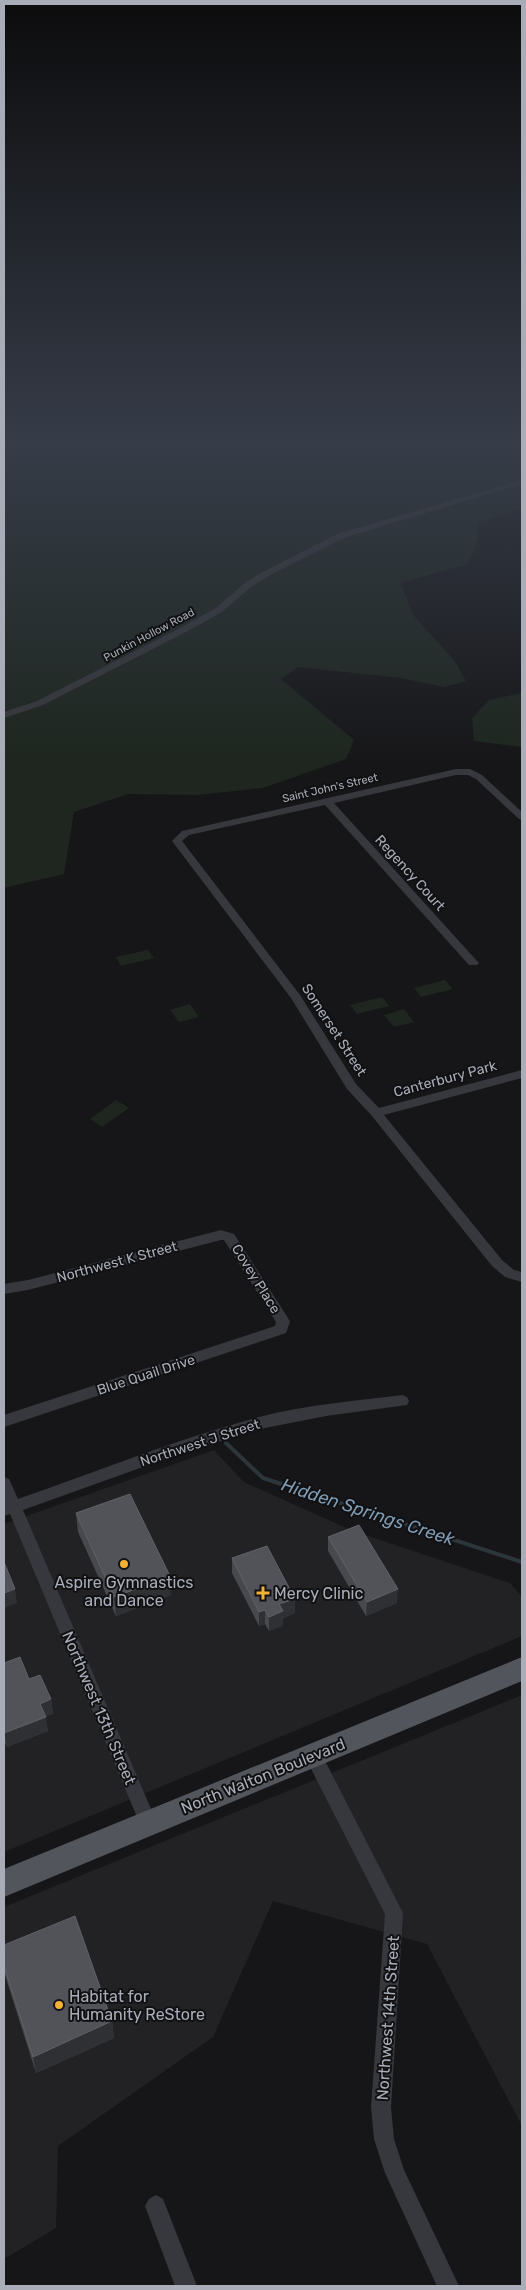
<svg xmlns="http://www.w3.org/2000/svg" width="526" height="2290" font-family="Rubik,sans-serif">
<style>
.built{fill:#222225}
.green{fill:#1e261f}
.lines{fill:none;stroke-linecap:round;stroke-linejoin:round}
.stream{stroke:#2c353c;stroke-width:4}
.street{fill:#37383d;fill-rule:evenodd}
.primary{fill:#53555c;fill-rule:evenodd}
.wall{fill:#47494d}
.shaded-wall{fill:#2f3033}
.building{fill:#525359;stroke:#5f6168}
.poi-dot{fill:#f2b134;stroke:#111113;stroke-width:2}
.labels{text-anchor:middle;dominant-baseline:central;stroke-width:4;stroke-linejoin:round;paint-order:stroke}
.far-street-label{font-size:11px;fill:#a8adb8;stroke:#111113}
.street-label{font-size:14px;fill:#a8adb8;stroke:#111113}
.near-poi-label{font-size:16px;fill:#a8adb8;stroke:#111113;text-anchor:start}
.near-street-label{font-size:16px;fill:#a8adb8;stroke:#111113}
.near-water-label{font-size:18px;font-style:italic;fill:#7f9bb3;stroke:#111113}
</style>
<rect width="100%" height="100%" fill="#161618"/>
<path class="built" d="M214 1450 244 1482 353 1531 510 1583 522 1597V1636L4 1852V1524Z
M522 1695V2126L427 1944 273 1901 213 2037 58 2146 56 2228 4 2259V1907Z"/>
<path class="green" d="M4 442H522V508L479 523 476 546 468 564 400 583 414 616 454 660 466 681 444 687 401 678 298 667 281 679 354 740 346 759 263 788 198 795 128 794 74 812 64 874 4 888Z
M522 693V747L474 741 472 718 489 700Z
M148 950 154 958 121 966 116 957Z
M445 980 453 989 421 997 414 988Z
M382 997 389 1006 357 1014 350 1005Z
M190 1004 199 1017 179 1022 170 1010Z
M404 1009 414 1022 394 1027 384 1015Z
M116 1100 129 1108 102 1127 90 1119Z"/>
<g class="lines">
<path class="stream" d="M226 1443 263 1478 522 1562"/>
<path class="street" d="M522 480V484L343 538 267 577 252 586 222 612 186 632 43 705 4 718V712L37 701 180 628 216 608 246 582 261 573 337 534Z
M456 769H470L482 775 522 812V820L519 819 476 779 468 775H456L334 803 477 961 479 963 477 965H469L325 805 189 835 182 841 300 995 356 1084 379 1108 522 1070V1078L384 1115 502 1260 514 1270 522 1272V1282L505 1277 492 1266 372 1116 347 1089 291 998 172 841 182 831Z
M221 1230 234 1234 288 1318 290 1322 286 1333 4 1427V1415L275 1326 276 1322 224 1240H221L28 1290 4 1294V1284L28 1280Z
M402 1395 407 1397 409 1401 407 1405 326 1416 260 1429 182 1453 23 1510 157 1823 154 1829 148 1831 142 1829 10 1514 4 1516V1477L9 1479 18 1499C98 1471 178 1439 259 1417 306 1405 354 1401 402 1395Z
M313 1747 319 1749 403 1913 391 2107 394 2139 404 2170 459 2286H437L385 2173 374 2139 371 2107 385 1914 304 1755 307 1749Z
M156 2195 163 2199 197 2286H175L145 2206 149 2199Z"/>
<path class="primary" d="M522 1657V1681L4 1897V1869Z"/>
</g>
<path class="wall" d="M76 1513 171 1595 116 1616 78 1532Z
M328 1537 397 1603 366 1616 328 1551Z
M232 1558 295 1613 283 1618 282 1626 269 1631 265 1624 259 1626 232 1573Z
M4 1663 29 1679 51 1699 53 1714 45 1716 48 1731 7 1747 4 1740Z
M4 1945 112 2021 114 2038 36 2073 4 1972Z"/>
<path class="shaded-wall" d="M170 1576 171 1595 116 1616 114 1597Z
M15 1589 17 1603 4 1608V1593Z
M398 1589 397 1603 366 1616 367 1602Z
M295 1599V1613L283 1618 282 1626 269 1631V1617L279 1604Z
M265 1610V1624L259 1626V1612Z
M51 1699 53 1714 42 1718 40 1704Z
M46 1717 48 1731 7 1747 4 1733Z
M112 2021 114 2038 36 2073 33 2057Z"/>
<path class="building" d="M130 1494 170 1576 114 1597 76 1513Z
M359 1525 398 1589 367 1602 328 1537Z
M267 1546 295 1599 279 1604 283 1611 269 1617 265 1610 259 1612 232 1558Z
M4 1562 15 1589 4 1593Z
M20 1657 29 1679 40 1675 51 1699 40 1704 46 1717 4 1733V1663Z
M75 1916 112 2021 33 2057 4 1966V1945Z"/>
<linearGradient id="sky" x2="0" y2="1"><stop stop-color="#0c0c0d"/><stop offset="0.58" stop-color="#363c48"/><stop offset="1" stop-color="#363c48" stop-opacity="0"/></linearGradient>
<rect width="526" height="763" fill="url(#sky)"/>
<g class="poi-dot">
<circle cx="124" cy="1564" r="5"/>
<path d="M260.5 1585.5h5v5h5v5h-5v5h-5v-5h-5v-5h5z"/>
<circle cx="59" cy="2005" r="5"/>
</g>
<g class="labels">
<g class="far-street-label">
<text transform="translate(149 635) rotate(-28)">Punkin Hollow Road</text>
<text transform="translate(330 788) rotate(-13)">Saint John's Street</text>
</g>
<g class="street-label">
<text transform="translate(410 873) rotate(48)">Regency Court</text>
<text transform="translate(334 1030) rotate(57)">Somerset Street</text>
<text transform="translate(445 1079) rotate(-15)">Canterbury Park</text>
<text transform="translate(117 1262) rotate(-15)">Northwest K Street</text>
<text transform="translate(256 1279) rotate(58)">Covey Place</text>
<text transform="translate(146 1375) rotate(-18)">Blue Quail Drive</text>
<text transform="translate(200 1443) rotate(-18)">Northwest J Street</text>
</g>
<g class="near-poi-label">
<text x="124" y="1582" text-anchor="middle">Aspire Gymnastics<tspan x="124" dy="18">and Dance</tspan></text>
<text x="274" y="1593">Mercy Clinic</text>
<text x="69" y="1996">Habitat for<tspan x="69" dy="18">Humanity ReStore</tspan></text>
</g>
<g class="near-street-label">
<text transform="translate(99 1708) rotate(67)">Northwest 13th Street</text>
<text transform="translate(263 1776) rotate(-22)">North Walton Boulevard</text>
<text transform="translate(388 2018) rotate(-86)">Northwest 14th Street</text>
</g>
<g class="near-water-label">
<text transform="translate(368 1512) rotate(18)">Hidden Springs Creek</text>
</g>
</g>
<rect width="526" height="2290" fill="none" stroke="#a8adb8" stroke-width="10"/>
</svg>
